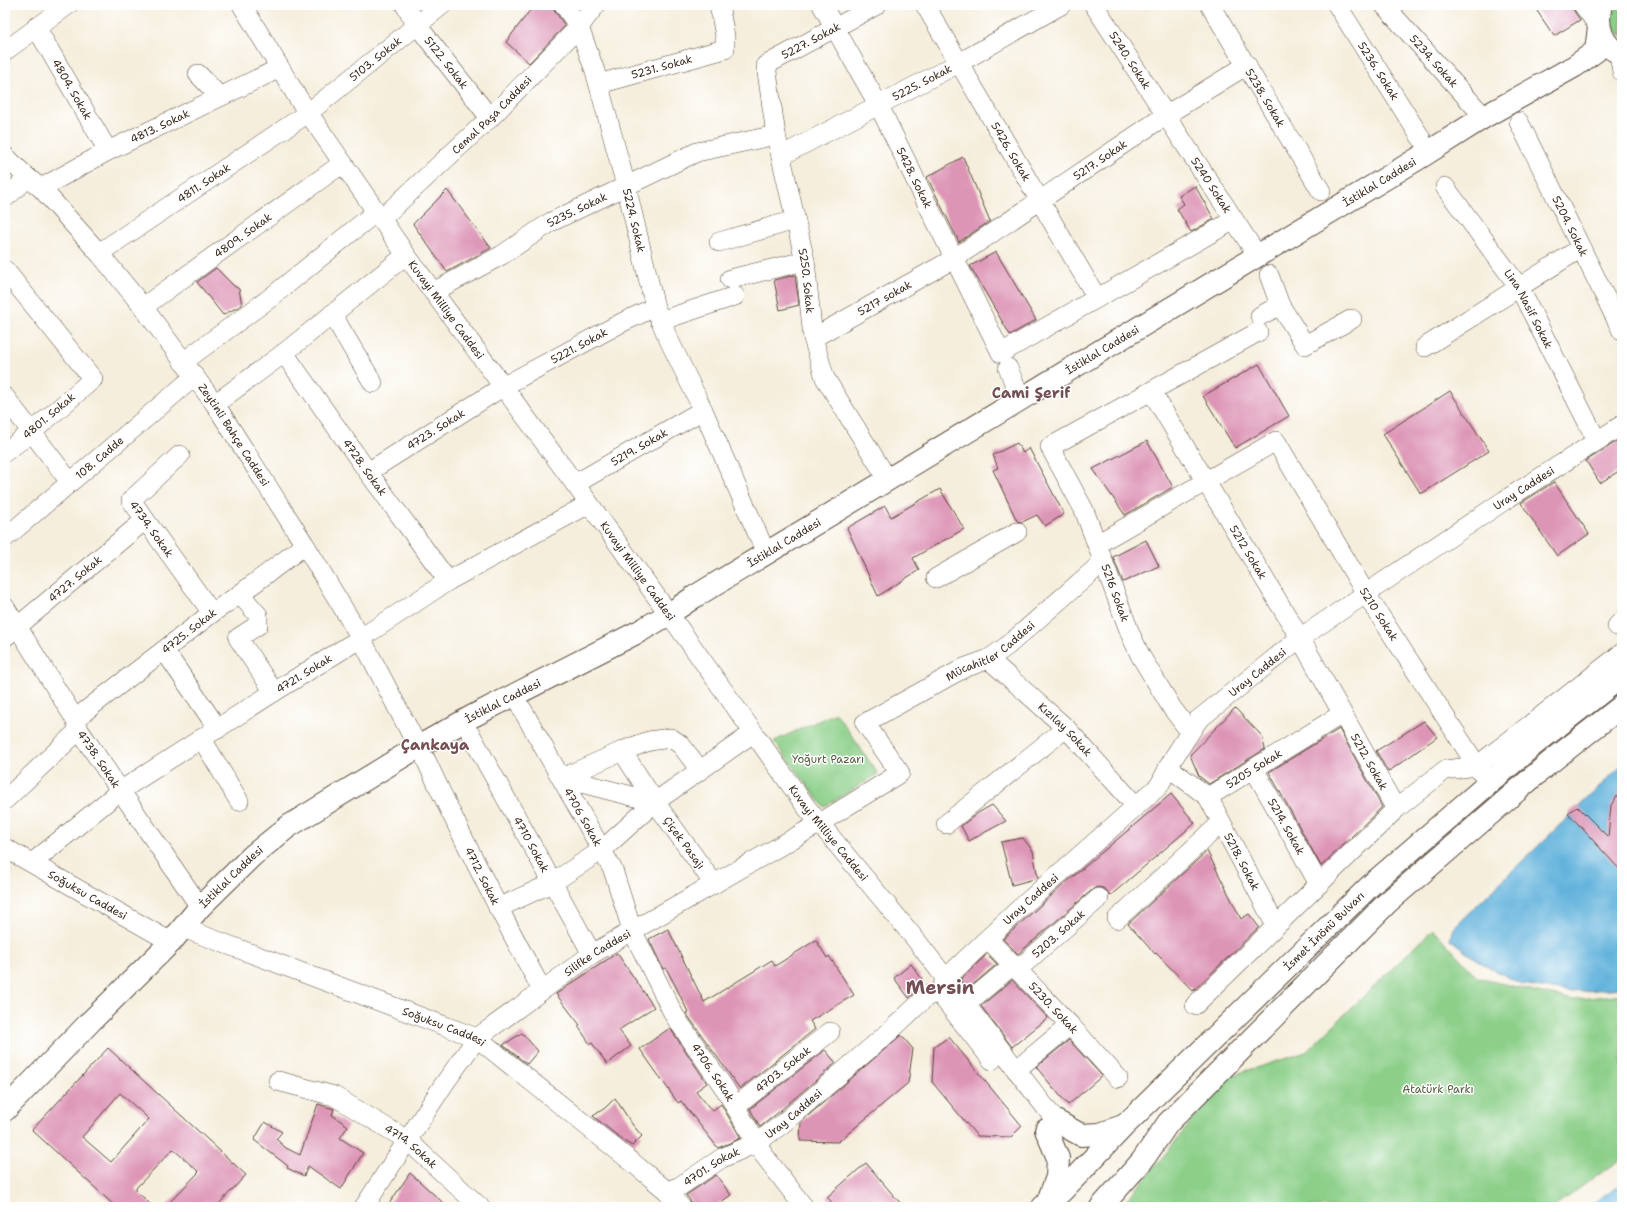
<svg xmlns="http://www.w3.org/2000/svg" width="1627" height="1212" font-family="'Shantell Sans',sans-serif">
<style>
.green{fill:#8bcf88;stroke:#637c53}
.water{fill:#62b2dc;stroke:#4e6e7d}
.building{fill:#dd95b6;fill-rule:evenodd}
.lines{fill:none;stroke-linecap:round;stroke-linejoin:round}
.minor-casing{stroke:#57473a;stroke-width:20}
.major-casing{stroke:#57473a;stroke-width:24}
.minor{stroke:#fff;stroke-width:19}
.major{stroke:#fff;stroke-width:22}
.labels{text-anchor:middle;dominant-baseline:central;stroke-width:3;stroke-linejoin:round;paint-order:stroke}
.street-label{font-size:11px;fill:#3b2a1e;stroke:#fff}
.park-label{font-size:11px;fill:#535c3e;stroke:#fff}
.district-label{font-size:15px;font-weight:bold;fill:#744f53;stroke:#fff}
.town-label{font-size:19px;font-weight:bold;fill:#744f53;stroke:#fff}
</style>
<rect width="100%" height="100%" fill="#fff"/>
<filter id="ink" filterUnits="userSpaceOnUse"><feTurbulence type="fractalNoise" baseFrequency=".025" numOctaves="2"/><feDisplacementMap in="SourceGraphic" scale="8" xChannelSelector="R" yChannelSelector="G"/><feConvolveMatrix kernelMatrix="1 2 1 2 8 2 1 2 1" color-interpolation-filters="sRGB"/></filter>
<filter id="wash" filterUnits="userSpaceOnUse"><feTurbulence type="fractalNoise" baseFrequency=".012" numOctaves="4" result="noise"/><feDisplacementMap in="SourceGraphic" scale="16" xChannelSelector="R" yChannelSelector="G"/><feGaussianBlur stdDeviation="0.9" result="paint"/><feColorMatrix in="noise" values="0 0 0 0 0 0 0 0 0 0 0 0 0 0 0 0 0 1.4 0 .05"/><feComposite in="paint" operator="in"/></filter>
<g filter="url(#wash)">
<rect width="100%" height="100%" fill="#f5eedc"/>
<path class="green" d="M1622 6V36L1611 27V13Z
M836 713 878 774 824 807 774 741Z
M1433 929 1478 978 1573 1000 1622 994V1158L1553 1207H1119L1142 1183 1227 1077 1306 1052Z"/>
<path class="water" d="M1622 765V988L1572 992 1521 984 1480 962 1450 939 1453 928Z
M1622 1184V1207H1588Z"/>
<g id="blocks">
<path class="building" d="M536 5H553L555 11 565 26 529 63 506 42 528 13Z
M1533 5H1572L1574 11 1580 20 1554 36Z
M963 157 990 221 959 242 927 177Z
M1195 186 1214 219 1191 232 1177 209 1184 204 1179 196Z
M447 190 491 248 447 272 413 224Z
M996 252 1036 320 1010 335 970 266Z
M216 268 234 286 239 289 242 305 223 315 197 282Z
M795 275 799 305 780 310 774 280Z
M1259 364 1289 416 1235 448 1203 396Z
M1450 391 1489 451 1421 494 1383 434Z
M1622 438V469L1600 483 1586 461Z
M1147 441 1173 487 1125 515 1093 469Z
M1017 443 1023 453 1029 448 1064 514 1045 526 1037 515 1022 522 1017 521 993 470 998 468 993 455Z
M1554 482 1589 534 1557 556 1521 503Z
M940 489 964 529 913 558 919 570 878 596 847 528 885 506 891 517Z
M1146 540 1159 566 1123 582 1113 557Z
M1235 708 1262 736 1265 749 1209 784 1199 776 1190 755Z
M1424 721 1437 737 1388 772 1376 751Z
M1339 729 1382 807 1321 866 1269 772Z
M1622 789V872L1568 813 1577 806 1608 837 1611 805Z
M1171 794 1195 823 1110 896 1107 891 1103 888 1097 887 1092 890 1018 954 1003 939 1062 886Z
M992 805 1006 821 969 841 961 826 978 813Z
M1023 838 1033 851 1038 878 1012 885 1001 842Z
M1207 851 1241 919 1249 914 1259 927 1193 991 1156 953 1155 954 1128 924Z
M668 929 704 1002 772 960 775 966 816 940 827 958 829 956 854 995 810 1021 815 1029 740 1089 688 1016 686 1013 688 1012 676 987 666 968 663 969 649 939Z
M617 953 654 1007 619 1030 631 1046 607 1064 592 1043 590 1044 578 1026 580 1025 556 994Z
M987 954 997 964 968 989 960 980Z
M911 964 922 979 921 987 909 998 894 978Z
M1012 980 1048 1018 1012 1047 981 1006Z
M670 1028 707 1083 696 1091 712 1111 721 1104 741 1138 718 1148 681 1101 678 1103 640 1049Z
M522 1033 538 1051 527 1064 503 1045Z
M901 1035 913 1049 908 1083 838 1142 800 1141 801 1122Z
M949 1037 1022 1126 1011 1137 977 1136 932 1082 934 1047Z
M1069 1040 1102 1076 1068 1105 1036 1067Z
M108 1048 246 1175 216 1207H165L199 1172 173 1149 135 1189 153 1207H116L32 1130ZM120 1093 149 1119 111 1162 82 1137Z
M825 1050 836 1063 774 1116 760 1127 750 1109Z
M615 1098 632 1124 642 1136 632 1146 624 1141 593 1116 605 1108Z
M318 1104 334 1109 332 1115 348 1126 340 1138 363 1153 341 1189 308 1166 304 1176 287 1168 288 1166 254 1140 265 1122 282 1132 276 1139 286 1148 300 1155Z
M866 1163 894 1196 904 1207H836L827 1197Z
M410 1173 448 1207H387Z
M716 1175 731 1195 714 1207H692L690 1200 686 1195Z"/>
</g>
</g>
<g filter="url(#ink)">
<use href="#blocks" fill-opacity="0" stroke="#57473a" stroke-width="1"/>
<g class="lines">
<defs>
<g id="minor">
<path id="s1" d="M242 5 298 98 406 255 575 484 687 639 807 808 916 940 1056 1121"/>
<path id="s2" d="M405 5 417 25 490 118"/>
<path id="s3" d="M564 5 579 27 595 71 626 186 655 307 667 336 703 410 766 553"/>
<path id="s4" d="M822 5 879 106 1001 353 1234 220"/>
<path id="s5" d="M877 5 766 65 776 135 805 261 813 338 825 378 888 480"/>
<path id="s6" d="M925 5 1097 298"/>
<path id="s7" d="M1094 5 1257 255"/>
<path id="s8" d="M1210 5 1321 191"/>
<path id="s9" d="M1337 5 1421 138"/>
<path id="s10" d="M1384 5 1484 117"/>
<path d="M1583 5 1599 27"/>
<path id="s11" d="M36 27 108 151"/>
<path d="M5 51 68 5"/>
<path d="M1619 53 1622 72"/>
<path d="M198 74 220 97"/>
<path id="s12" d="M599 84 725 49V36L719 5"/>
<path id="s13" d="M1519 122 1622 331"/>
<path id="s14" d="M5 156 28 178 41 188 99 253 143 307 215 404 305 545 361 638 418 747"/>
<path id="s15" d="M781 156 959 63 1061 5"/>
<path id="s16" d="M1445 187 1519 287 1597 441"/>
<path id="s17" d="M41 188 108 151 280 68"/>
<path d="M5 198 28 178"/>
<path id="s18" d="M381 219 490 118 579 27 596 5"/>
<path d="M719 242 795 220"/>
<path id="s19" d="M99 253 308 113 442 5"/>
<path d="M5 270 93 379 32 432 5 452"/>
<path d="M1269 275 1280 305"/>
<path d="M730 279 805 261"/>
<path id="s20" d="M433 292 502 255 551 222 697 152 776 135"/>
<path id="s21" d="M143 307 343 163"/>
<path d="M332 314 373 383"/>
<path d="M1260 316 1280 305 1305 345 1352 319"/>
<path d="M660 321 735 296"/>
<path id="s22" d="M813 338 955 258 1166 115 1247 65"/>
<path d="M1425 347 1581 248"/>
<path id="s23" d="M284 353 368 472 448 581"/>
<path d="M183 362 270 298 376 212"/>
<path d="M1008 368 1021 399"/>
<path id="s24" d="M1152 392 1300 638 1396 809"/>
<path d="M5 397 70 482"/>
<path d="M215 404 284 353 406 255"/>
<path id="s25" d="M180 455 131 500 212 613"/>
<path id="s26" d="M368 472 504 386 621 323 655 307"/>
<path id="s27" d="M575 484 703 410"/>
<path id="s28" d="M5 538 194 377"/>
<path id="s29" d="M1097 544 1276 441 1366 594 1488 783"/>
<path d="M936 578 1017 532"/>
<path d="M240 594 258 615V625L238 638 274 692"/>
<path id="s30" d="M5 607 75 719 79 730 200 907"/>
<path d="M1622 621 1617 626 1622 627"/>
<path id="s31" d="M5 637 145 520"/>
<path d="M164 650 218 729"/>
<path id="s32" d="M990 658 993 663 1066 728 1136 806"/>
<path id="s33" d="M522 709 613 870 632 930 674 1015 725 1089 763 1154 804 1207"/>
<path id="s34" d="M75 719 212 613 240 594 305 545"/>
<path d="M1190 732 1172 708 1140 655 1130 633 1084 510 1050 447 1258 332"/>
<path id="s35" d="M471 735 592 954"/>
<path d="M202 739 239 801"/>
<path d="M622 751 649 741 671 738 681 745 700 770"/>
<path id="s36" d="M426 760C462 838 501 914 542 990"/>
<path id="s37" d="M1168 767 1208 797 1276 926"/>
<path id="s38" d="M1254 769 1319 884"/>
<path d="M562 778 622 751 655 802"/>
<path d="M562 778 655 802"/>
<path id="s39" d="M1208 797 1342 714"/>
<path d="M5 800 79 730"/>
<path d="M946 824 1066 728"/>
<path id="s40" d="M5 848 171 942"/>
<path id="s41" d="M32 863 120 791 274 692 361 638 448 581 589 504"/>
<path d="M714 884 655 802 753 733"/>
<path d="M498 908 552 883 602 850 655 802"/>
<path d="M1117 919 1221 823"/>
<path id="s42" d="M183 928 477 1038 632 1162 667 1191 681 1207"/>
<path id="s43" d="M988 939 1070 1025 1118 1078"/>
<path id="s44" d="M1017 970 1099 898"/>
<path id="s45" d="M940 994 945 979 1019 909 1159 786 1174 757 1198 720 1300 638 1505 500 1622 425"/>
<path d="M940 994 992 1060"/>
<path d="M965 1005 1013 965"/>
<path d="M1195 1005 1396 809 1445 770 1477 766 1622 653"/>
<path d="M1016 1070 1070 1025"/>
<path id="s46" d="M278 1081 334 1096 407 1140 480 1207"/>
<path id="s47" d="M735 1107 830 1032"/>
<path id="s48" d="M667 1191 680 1186 722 1158 756 1143 781 1125 889 1032 922 1001 929 995 940 994"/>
<path id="s49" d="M364 1207 444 1084 477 1038 592 954 820 823 900 773 865 723 964 668 989 659 1007 646 1103 562"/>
</g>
<g id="major">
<path d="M1601 5C1596 24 1601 47 1622 54"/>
<path id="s50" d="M5 1110 91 1021 171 942 200 907 252 856 289 826 418 747 471 717 640 631 669 614 694 597 1424 155 1484 117 1575 66 1596 51 1599 27"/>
<path d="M1056 1121 1081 1135 1100 1134 1123 1126"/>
<path d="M1046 1130 1058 1158 1057 1177 1048 1201"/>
<path id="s51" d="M1043 1207 1063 1190 1124 1126 1372 884 1532 746 1622 676"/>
<path d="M1101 1207 1142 1161 1168 1123 1387 903 1548 764 1622 706"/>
</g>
</defs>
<use href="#minor" class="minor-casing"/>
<use href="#major" class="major-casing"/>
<use href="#minor" class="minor"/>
<use href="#major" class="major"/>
</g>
</g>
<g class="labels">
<g class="street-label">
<text transform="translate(811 41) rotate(-28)">5227. Sokak</text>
<text stroke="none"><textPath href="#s19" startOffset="338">5103. Sokak</textPath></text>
<text stroke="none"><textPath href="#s7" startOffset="66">5240. Sokak</textPath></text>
<text stroke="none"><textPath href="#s10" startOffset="75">5234. Sokak</textPath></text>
<text stroke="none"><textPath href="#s2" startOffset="71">5122. Sokak</textPath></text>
<text stroke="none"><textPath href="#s12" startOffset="65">5231. Sokak</textPath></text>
<text stroke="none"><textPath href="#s9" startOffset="78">5236. Sokak</textPath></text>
<text stroke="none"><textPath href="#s15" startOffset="159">5225. Sokak</textPath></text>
<text stroke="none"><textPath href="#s11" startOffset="72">4804. Sokak</textPath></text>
<text stroke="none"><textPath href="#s8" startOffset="108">5238. Sokak</textPath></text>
<text stroke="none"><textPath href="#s18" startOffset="152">Cemal Paşa Caddesi</textPath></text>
<text stroke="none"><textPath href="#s17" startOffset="134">4813. Sokak</textPath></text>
<text stroke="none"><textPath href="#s6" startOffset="170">5426. Sokak</textPath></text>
<text stroke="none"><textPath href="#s22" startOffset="338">5217. Sokak</textPath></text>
<text stroke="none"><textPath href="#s4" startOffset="196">5428. Sokak</textPath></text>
<text stroke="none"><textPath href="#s50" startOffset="1669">İstiklal Caddesi</textPath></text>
<text stroke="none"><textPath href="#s19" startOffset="126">4811. Sokak</textPath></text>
<text stroke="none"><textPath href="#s7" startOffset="215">5240 Sokak</textPath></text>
<text stroke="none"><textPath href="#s20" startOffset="166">5235. Sokak</textPath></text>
<text stroke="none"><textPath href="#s3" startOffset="228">5224. Sokak</textPath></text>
<text stroke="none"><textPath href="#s13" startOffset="116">5204. Sokak</textPath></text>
<text stroke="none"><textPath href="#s21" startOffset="123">4809. Sokak</textPath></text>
<text stroke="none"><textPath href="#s5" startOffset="346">5250. Sokak</textPath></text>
<text stroke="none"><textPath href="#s22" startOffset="82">5217 sokak</textPath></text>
<text stroke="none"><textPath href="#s1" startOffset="367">Kuvayi Milliye Caddesi</textPath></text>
<text stroke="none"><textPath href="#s16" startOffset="148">Lina Nasif Sokak</textPath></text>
<text stroke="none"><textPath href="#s26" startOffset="246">5221. Sokak</textPath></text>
<text stroke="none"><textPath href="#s50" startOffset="1345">İstiklal Caddesi</textPath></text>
<text transform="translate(49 416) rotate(-40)">4801. Sokak</text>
<text stroke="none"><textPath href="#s26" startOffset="80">4723. Sokak</textPath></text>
<text stroke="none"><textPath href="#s14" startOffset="362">Zeytinli Bahçe Caddesi</textPath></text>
<text stroke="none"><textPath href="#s27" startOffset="74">5219. Sokak</textPath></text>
<text stroke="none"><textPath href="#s28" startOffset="124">108. Cadde</textPath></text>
<text stroke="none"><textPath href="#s23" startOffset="140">4728. Sokak</textPath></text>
<text stroke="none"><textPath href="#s45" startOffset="781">Uray Caddesi</textPath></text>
<text stroke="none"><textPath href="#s25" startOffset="102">4734. Sokak</textPath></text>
<text stroke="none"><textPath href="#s50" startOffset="973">İstiklal Caddesi</textPath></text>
<text stroke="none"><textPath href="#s24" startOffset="187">5212 Sokak</textPath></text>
<text stroke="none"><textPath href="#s1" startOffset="691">Kuvayi Milliye Caddesi</textPath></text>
<text stroke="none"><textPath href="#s31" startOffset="91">4727. Sokak</textPath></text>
<text transform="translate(1115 593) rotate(70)">5216 Sokak</text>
<text stroke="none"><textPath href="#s29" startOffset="408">5210 Sokak</textPath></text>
<text stroke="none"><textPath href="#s34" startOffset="144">4725. Sokak</textPath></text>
<text stroke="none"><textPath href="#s49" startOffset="909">Mücahitler Caddesi</textPath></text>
<text stroke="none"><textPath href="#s45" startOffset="457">Uray Caddesi</textPath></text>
<text stroke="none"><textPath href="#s41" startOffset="332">4721. Sokak</textPath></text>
<text stroke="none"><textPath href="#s50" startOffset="650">İstiklal Caddesi</textPath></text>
<text stroke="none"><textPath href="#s32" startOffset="104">Kızılay Sokak</textPath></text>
<text stroke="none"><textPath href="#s30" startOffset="179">4738. Sokak</textPath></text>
<text stroke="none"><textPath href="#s24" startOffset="429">5212. Sokak</textPath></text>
<text stroke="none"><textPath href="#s39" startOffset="54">5205 Sokak</textPath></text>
<text stroke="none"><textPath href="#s33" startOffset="124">4706 Sokak</textPath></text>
<text stroke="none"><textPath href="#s38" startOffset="66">5214. Sokak</textPath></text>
<text stroke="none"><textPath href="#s1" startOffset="1015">Kuvayi Milliye Caddesi</textPath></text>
<text transform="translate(684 843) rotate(54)">Çiçek Pasajı</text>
<text stroke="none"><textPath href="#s35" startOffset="125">4710 Sokak</textPath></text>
<text stroke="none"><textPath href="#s37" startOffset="123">5218. Sokak</textPath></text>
<text stroke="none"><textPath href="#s36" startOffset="129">4712. Sokak</textPath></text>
<text stroke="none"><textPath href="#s50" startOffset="325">İstiklal Caddesi</textPath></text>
<text stroke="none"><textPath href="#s40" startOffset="95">Soğuksu Caddesi</textPath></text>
<text stroke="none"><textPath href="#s45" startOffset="133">Uray Caddesi</textPath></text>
<text stroke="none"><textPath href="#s51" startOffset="394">İsmet İnönü Bulvarı</textPath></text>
<text stroke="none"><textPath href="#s44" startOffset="55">5203. Sokak</textPath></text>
<text stroke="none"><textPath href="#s49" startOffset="351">Silifke Caddesi</textPath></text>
<text stroke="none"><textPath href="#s43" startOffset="95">5230. Sokak</textPath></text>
<text stroke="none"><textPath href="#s42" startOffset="279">Soğuksu Caddesi</textPath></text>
<text stroke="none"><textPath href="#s47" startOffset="61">4703. Sokak</textPath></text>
<text stroke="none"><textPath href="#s33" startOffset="412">4706. Sokak</textPath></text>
<text stroke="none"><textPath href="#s48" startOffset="149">Uray Caddesi</textPath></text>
<text stroke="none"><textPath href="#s46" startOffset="150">4714. Sokak</textPath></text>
<text stroke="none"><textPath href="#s48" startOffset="51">4701. Sokak</textPath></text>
</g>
<g class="park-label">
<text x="828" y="759">Yoğurt Pazarı</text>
<text x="1438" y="1089">Atatürk Parkı</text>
</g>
<g class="district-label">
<text x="1031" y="393">Cami Şerif</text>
<text x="435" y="745">Çankaya</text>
</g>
<g class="town-label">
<text x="940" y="987">Mersin</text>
</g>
</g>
<rect width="1627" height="1212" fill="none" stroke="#fff" stroke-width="20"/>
</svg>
